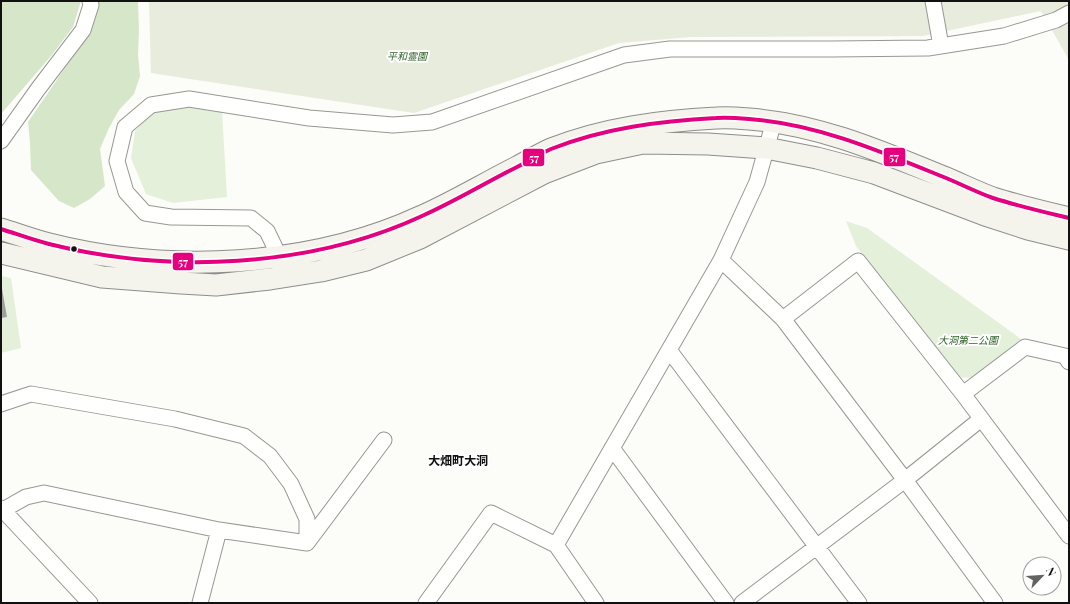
<svg xmlns="http://www.w3.org/2000/svg" width="1070" height="604" font-family="'Playfair Display','Noto Sans JP',serif">
<style>
.green{fill:#e5f0da}
.forest{fill:#d6e6c9}
.cemetery{fill:#e7ecdd}
.building{fill:#a09f9c}
.lines{fill:none;stroke-linecap:round;stroke-linejoin:round}
.street-casing{stroke:#979795;stroke-width:17}
.secondary-casing{stroke:#8d8d8c;stroke-width:23}
.street{stroke:#fffffe;stroke-width:15}
.secondary{stroke:#f4f4ed;stroke-width:21}
.bus-1-casing{stroke:#fff;stroke-width:7}
.bus-1{stroke:#e5007d;stroke-width:4}
.bus-dot{fill:#111;stroke:#fff;stroke-width:1.5}
.labels{text-anchor:middle;dominant-baseline:central;stroke-width:4;stroke-linejoin:round;paint-order:stroke}
.park-label{font-size:10px;font-style:italic;fill:#306228;stroke:#fff}
.quarter-label{font-size:12px;font-weight:bold;fill:#111;stroke:#fff}
.line-badge{stroke:#fff;stroke-width:1.5}
.badge-label{font-size:11px;text-anchor:middle;font-weight:bold;fill:#fff}
</style>
<rect width="100%" height="100%" fill="#fcfcf8"/>
<path class="green" d="M190 104 222 111 227 197 173 203 146 194 131 158 135 131 152 113Z
M846 221 867 228 1021 339 972 378 957 377 856 246Z
M1 276 11 278 21 348 1 353Z"/>
<path class="forest" d="M1 1H81L73 27 51 56 1 114Z
M96 1H138L139 30 138 55 140 76 134 94 119 110 109 128 100 149 105 186 90 199 74 208 59 201 31 170 30 142 28 122 89 33 97 12Z"/>
<path class="cemetery" d="M149 1H1069V60L1041 11 923 36 691 37 619 43 414 113 151 73Z"/>
<path class="building" d="M1 283 7 317 1 318Z"/>
<g class="lines">
<defs>
<path id="street" d="M933 1 941 46
M1 141 38 89 83 30 91 5 90 1
M279 256 267 231 251 218 171 217 145 213 126 192 117 161 125 127 151 105 189 99 309 118 393 125 432 122 624 55 670 49H831L928 48 1004 36 1056 20 1069 13
M721 260 783 319 905 480 995 603
M783 319 858 261 963 394 1069 536
M669 350 859 603
M963 394 1025 347 1065 356 1069 362
M1 404 31 394 175 419 244 436 270 456 291 484 307 519V543
M612 448 726 603
M1 508 90 603
M3 510 26 497 44 493 219 530 307 543 384 440
M556 545 721 260 757 182 774 121
M200 603 219 530
M426 603 491 513 556 545 596 603
M742 603 905 480 981 419"/>
<path id="secondary" d="M1 229C17 234 33 240 49 244 168 274 310 268 422 216 454 202 485 183 517 167 528 161 540 154 551 149 604 128 660 121 716 118 727 117 738 118 749 119 817 124 880 151 941 176 959 183 976 192 993 198 1018 206 1044 212 1069 218
M1 253 102 277 181 283 216 285 270 279 321 271 366 260 420 238 544 173 596 153 643 143 708 144 766 148 817 158 874 173 985 215 1028 229 1069 239"/>
</defs>
<use href="#street" class="street-casing"/>
<use href="#secondary" class="secondary-casing"/>
<use href="#street" class="street"/>
<use href="#secondary" class="secondary"/>
<defs>
<path id="bus-1" d="M1 229C17 234 33 240 49 244 168 274 310 268 422 216 454 202 485 183 517 167 528 161 540 154 551 149 604 128 660 121 716 118 727 117 738 118 749 119 817 124 880 151 941 176 959 183 976 192 993 198 1018 206 1044 212 1069 218"/>
</defs>
<use href="#bus-1" class="bus-1-casing"/>
<use href="#bus-1" class="bus-1"/>
</g>
<circle class="bus-dot" cx="74" cy="249" r="3.5"/>
<g class="labels">
<g class="park-label">
<text x="407" y="56">平和霊園</text>
<text x="968" y="340">大洞第二公園</text>
</g>
<g class="quarter-label">
<text x="458" y="460">大畑町大洞</text>
</g>
</g>
<g class="line-badge">
<rect x="883" y="147" width="23" height="20" rx="4" fill="#e5007d"/>
<rect x="522" y="148" width="23" height="19" rx="4" fill="#e5007d"/>
<rect x="172" y="252" width="22" height="19" rx="4" fill="#e5007d"/>
</g>
<g class="badge-label">
<text x="894" y="161">57</text>
<text x="534" y="162">57</text>
<text x="183" y="266">57</text>
</g>
<rect width="1070" height="604" fill="none" stroke="#111111" stroke-width="4"/>
<g transform="translate(1042 576) rotate(65)"><circle r="19" fill="#ffffff" stroke="#a0a0a0"/>
<path d="M0-3L7 15L0 10L-7 15Z" fill="#636362"/>
<text y="-6" font-size="11" font-weight="bold" text-anchor="middle" fill="#111111">N</text>
</g>
</svg>
